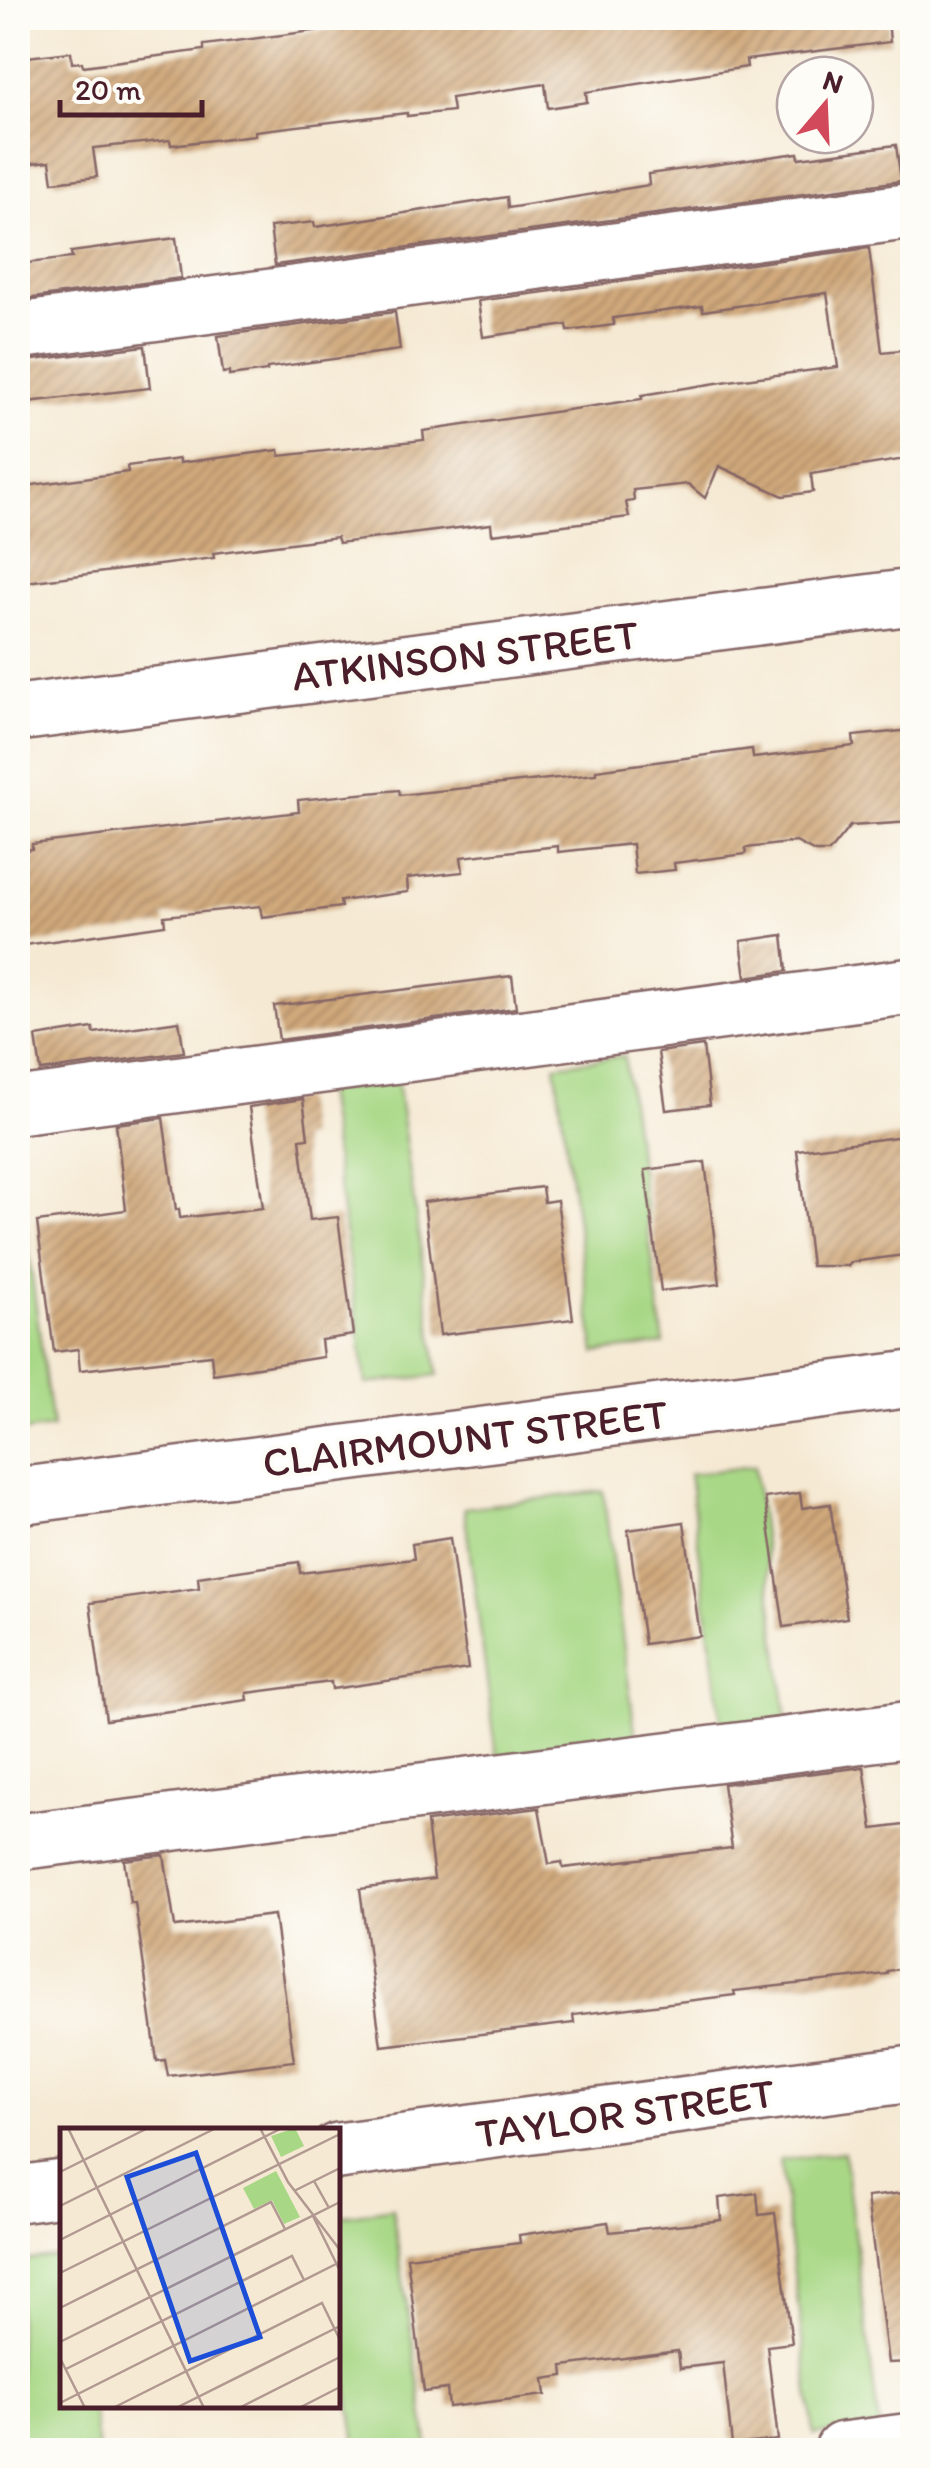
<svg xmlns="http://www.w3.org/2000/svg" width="930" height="2468" font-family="Itim,sans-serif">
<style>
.green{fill:#a8d886;stroke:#797c58;stroke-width:2.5}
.building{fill:url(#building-hatch)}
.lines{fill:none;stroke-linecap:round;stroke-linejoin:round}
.minor-casing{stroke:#866666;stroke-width:60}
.minor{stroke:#fff;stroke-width:55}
.labels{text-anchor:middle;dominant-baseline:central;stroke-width:8;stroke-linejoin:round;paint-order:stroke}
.street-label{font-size:42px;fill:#4a1f2b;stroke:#fdfcf7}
.inset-road{fill:none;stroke:#b19890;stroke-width:2.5}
.view{fill:#1d4ed8;fill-opacity:0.15;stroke:#1d4ed8;stroke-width:5}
.inset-edge{fill:none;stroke:#4a1f2b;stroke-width:5}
</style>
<defs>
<pattern id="building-hatch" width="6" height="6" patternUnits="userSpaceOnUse" patternTransform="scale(2.5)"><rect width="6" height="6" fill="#d0a97c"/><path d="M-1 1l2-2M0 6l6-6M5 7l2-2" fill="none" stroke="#ab8966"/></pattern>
</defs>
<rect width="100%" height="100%" fill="#fdfcf7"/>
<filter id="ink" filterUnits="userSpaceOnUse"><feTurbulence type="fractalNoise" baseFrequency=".01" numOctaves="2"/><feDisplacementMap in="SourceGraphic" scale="20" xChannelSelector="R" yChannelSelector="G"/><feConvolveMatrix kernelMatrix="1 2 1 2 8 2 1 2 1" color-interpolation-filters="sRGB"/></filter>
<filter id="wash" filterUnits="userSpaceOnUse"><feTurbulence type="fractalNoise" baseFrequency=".0048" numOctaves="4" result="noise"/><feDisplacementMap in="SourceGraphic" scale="40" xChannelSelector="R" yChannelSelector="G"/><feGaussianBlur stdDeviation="2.25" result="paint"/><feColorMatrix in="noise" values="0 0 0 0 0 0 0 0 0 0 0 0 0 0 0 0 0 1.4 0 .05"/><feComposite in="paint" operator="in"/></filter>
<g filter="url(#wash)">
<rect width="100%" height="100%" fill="#f5e9d3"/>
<path class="green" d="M624 1056 664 1344 595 1353 555 1065Z
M397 1081 438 1375 366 1384 325 1091Z
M18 1171 52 1428 18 1433Z
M754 1466 787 1720 722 1727 689 1474Z
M603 1491 637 1746 498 1764 464 1508Z
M844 2152 879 2427 814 2435 780 2160Z
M392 2208 429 2450H357L338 2324V2217Z
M62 2256V2406H92L98 2450H18V2261Z"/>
<g id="blocks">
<path class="building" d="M414 18H888L890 42 746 60 747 67 586 92 587 102 548 108 545 84 451 98 453 111 407 116V113L255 131V135L171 145 170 140 93 148 97 177 53 182 50 161 24 164 18 115V58L71 52 72 63 82 62 83 66 204 50V45Z
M896 145 901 181 275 265 270 227 314 222 315 227 507 197 508 208 649 185 648 174 798 153 799 158Z
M176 238 181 278 18 300V264L72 258 71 252Z
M869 248 882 352 912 349V458L811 474 813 492 783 496 719 466 705 498 688 484 633 490 634 501 626 502 629 517 492 534 491 524 339 543 337 537 213 553 214 558 18 583V487L128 472 127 466 179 459V463L279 450 280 456 424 440 423 431 642 399V395L729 381 838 367 827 293 703 311 702 306 613 318 614 325 568 331 567 325 483 337 478 301Z
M395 312 400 350 267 368V371L229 376V372L223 373 218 336Z
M145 346 150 388 18 403V362Z
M912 730V822L850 826 829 852H815L796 842 746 848V854L674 863 675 870 635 874 632 844 558 852V846L461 857 463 872 407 878 408 892 340 901 341 907 262 917 260 906 164 916 165 925 18 946V851L32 849V844L299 812 298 800 399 790 400 795 596 774V770L752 749 753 758 854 746 853 736Z
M783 935 787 971 746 977 741 941Z
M512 976 516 1008 279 1040 274 1006Z
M179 1021 184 1052 41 1071 36 1037 93 1028 94 1033Z
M703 1046 710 1105 666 1110 658 1052Z
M303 1099 308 1138 300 1139 310 1220 338 1217 353 1335 321 1340 323 1357 213 1374 211 1355 80 1370 78 1349 54 1352 37 1222 126 1210 116 1124 163 1118 176 1210 179 1209 180 1218 263 1208 249 1107Z
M912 1135V1254L852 1262 848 1266H811L797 1150Z
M705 1162 720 1284 661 1291 645 1170Z
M542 1187 544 1202 557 1200 573 1319 440 1335 424 1202Z
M800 1493 802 1508 830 1504 847 1618 784 1627 765 1498Z
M684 1522 700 1636 644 1644 628 1530Z
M450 1538 468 1669 332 1689 331 1682 247 1693 248 1700 106 1720 90 1603 199 1588 198 1577 299 1562 300 1573 414 1559 412 1544Z
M864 1767 873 1829 912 1824V1967L887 1971V1974L734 1991 735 1995 573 2015 574 2023 381 2046 360 1889 434 1879 427 1822 539 1808 549 1864 562 1862 563 1868 732 1848 723 1784Z
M164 1855 175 1927 274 1915 294 2061 168 2076 165 2060 157 2061 135 1903H130L124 1860Z
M912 2192V2362L888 2363 867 2197Z
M757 2193 759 2215 775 2213 792 2343 767 2346 778 2440 732 2445 723 2363 680 2368 678 2351 563 2366 564 2376 544 2379 546 2395 449 2407 447 2389 424 2392 407 2257 520 2243 519 2235 608 2222 610 2232 714 2221 721 2220 719 2198Z"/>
</g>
</g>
<g filter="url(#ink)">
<use href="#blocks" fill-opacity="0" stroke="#866666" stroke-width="2.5"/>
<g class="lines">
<defs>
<path id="minor" d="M18 331 912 211
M18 713 912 597
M18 1106 912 986
M18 1496 912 1379
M18 1842 912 1729
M338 2151 912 2074
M18 2194 62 2188
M843 2450 912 2441"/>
</defs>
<use href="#minor" class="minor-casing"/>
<use href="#minor" class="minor"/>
</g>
</g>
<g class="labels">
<g class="street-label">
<text transform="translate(465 655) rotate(-7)">ATKINSON STREET</text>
<text transform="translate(465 1438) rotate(-7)">CLAIRMOUNT STREET</text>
<text transform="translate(625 2113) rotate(-8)">TAYLOR STREET</text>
</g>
</g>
<g transform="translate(60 2128)">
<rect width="280" height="280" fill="#f5e9d3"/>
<path d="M235 0 244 18 221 29 211 8Z" fill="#a8d886"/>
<path d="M216 43 240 89 224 96 212 72 194 81 183 60Z" fill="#a8d886"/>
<path class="inset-road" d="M8 0 144 280M200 0 228 54 280 122M0 44 88 0M254 53 269 80M234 63 280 40M0 78 156 0M253 88 280 143M0 112 222 0M0 145 280 6M0 180 211 74 225 101M0 214 280 74M0 230 25 280M6 241 232 128 244 152M0 275 280 134M53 280 262 175 280 212M116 280 280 198M179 280 280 229M239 280 280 259"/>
<path class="view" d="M136 25 200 209 130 233 67 49Z"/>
<rect width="280" height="280" class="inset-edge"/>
</g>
<rect width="930" height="2468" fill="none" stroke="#fdfcf7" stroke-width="60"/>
<g transform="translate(825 105) rotate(19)"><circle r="48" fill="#fdfcf7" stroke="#b5a4a5" stroke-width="2.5"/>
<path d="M0-8L18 38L0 25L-18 38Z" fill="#d1495b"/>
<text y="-15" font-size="28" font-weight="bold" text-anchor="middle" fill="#4a1f2b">N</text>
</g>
<path d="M60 100v15h142v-15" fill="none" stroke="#4a1f2b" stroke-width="5"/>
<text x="75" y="100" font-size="30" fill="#4a1f2b" stroke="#fdfcf7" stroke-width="8" paint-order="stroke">20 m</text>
</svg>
